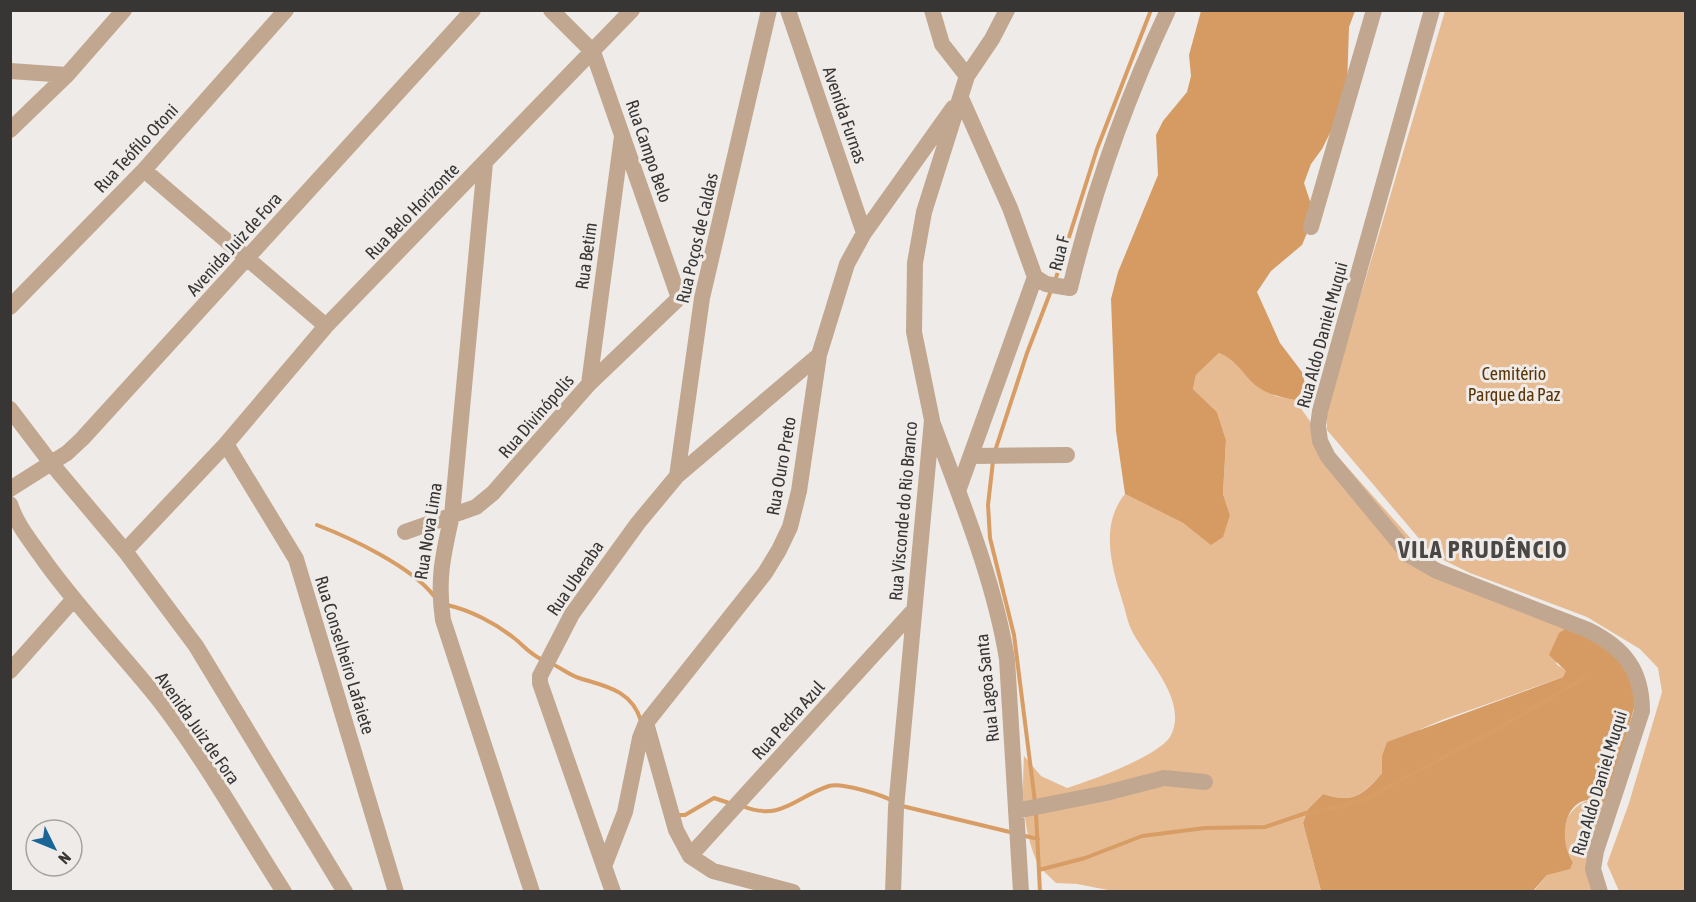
<svg xmlns="http://www.w3.org/2000/svg" width="1696" height="902" font-family="'Asap Condensed',sans-serif">
<style>
.green{fill:#e7bb92}
.forest{fill:#d69b62}
.lines{fill:none;stroke-linecap:round;stroke-linejoin:round}
.stream{stroke:#d89d64;stroke-width:4}
.minor{stroke:#c1a78f;stroke-width:16}
.labels{text-anchor:middle;dominant-baseline:central;stroke-width:6;stroke-linejoin:round;paint-order:stroke}
.street-label{font-size:18px;fill:#373635;stroke:#efebe8}
.park-label{font-size:18px;fill:#5b3506;stroke:#efebe8}
.district-label{font-size:24px;font-weight:bold;letter-spacing:1.5px;fill:#4a4745;stroke:#efebe8}
</style>
<rect width="100%" height="100%" fill="#efebe8"/>
<path class="green" d="M1445 11H1685V891H1619L1607 864 1629 803 1662 692 1658 668 1640 649 1587 617 1470 573 1433 555 1327 430V409Z
M1219 353 1231 357 1275 396 1295 400 1324 441 1429 559 1568 627 1556 664 1567 671 1563 677 1442 720 1421 729 1382 756V773C1362 795 1353 804 1323 794L1308 809 1303 823 1321 891 1118 892 1077 884 1056 883C1050 877 1041 870 1037 862 1022 829 1022 791 1024 756L1041 776 1067 788C1090 781 1162 755 1171 735 1188 701 1148 661 1133 633 1128 624 1126 613 1123 603 1112 568 1099 526 1125 494L1183 523 1211 544 1230 515 1223 494 1226 440 1217 412 1193 389 1196 375Z
M1594 798 1606 803 1594 891 1533 892 1547 875 1573 862C1556 835 1563 807 1594 798Z"/>
<path class="forest" d="M1201 11H1355L1349 27 1347 87 1336 121 1322 149 1311 164 1304 183 1311 204 1312 221 1302 245 1271 271 1257 292 1280 343 1302 372 1306 387 1295 400C1282 397 1269 395 1258 387 1243 376 1238 360 1219 353L1196 375 1193 389 1217 412 1226 440 1223 494 1230 515 1223 537 1211 545 1183 523 1125 494 1116 431 1111 299 1118 272 1158 175 1156 135 1163 121 1187 92 1191 76 1189 55Z
M1568 627 1593 640 1622 660 1640 688 1606 803C1567 787 1555 835 1573 862L1570 869 1547 875 1533 891H1321L1303 823 1308 809 1323 794C1353 804 1363 795 1382 773V756L1387 742 1563 677 1566 671 1549 655 1559 633Z"/>
<g class="lines">
<path class="stream" d="M1055 281 1097 149 1151 10
M995 451 1027 353 1052 288
M993 461 988 505 990 538 1014 635 1035 802
M317 525C351 538 412 567 434 596
M447 605C470 610 495 623 514 638 524 646 531 655 543 660
M550 663C560 667 569 675 579 678 605 686 632 690 641 721
M742 806C782 822 795 797 829 786 841 782 882 795 893 801
M902 806 1014 833
M1036 813 1040 892
M676 815H685L714 798 732 804
M1021 835 1038 839
M1039 870 1085 858 1142 836 1205 828 1265 827 1306 813 1341 807 1367 798 1497 729 1584 678"/>
<path class="minor" d="M551 10 593 52 679 298
M788 10 864 233
M932 10 942 44 967 76
M1432 10 1320 411 1318 426 1320 441 1328 457 1409 555 1437 571 1588 630C1624 648 1642 670 1642 711L1596 851 1593 869 1600 892
M10 71 67 75
M961 98 1010 208 1035 277 1046 284 1070 288C1093 193 1126 99 1168 10
M10 130 67 75 124 10
M485 163 452 515C443 555 437 580 443 620L532 892
M144 170 326 326
M1311 227 1374 10
M10 307 144 170 286 10
M589 384 622 136
M10 409 51 463 125 551 196 646 345 892
M933 424C961 500 994 579 1007 659L1021 892
M226 444 296 559 396 892
M973 456 1067 455
M677 476 702 298 769 10
M10 489 67 453 82 439 473 10
M958 491 1035 277
M10 504C17 526 33 544 46 563 81 611 122 654 159 700 205 760 243 828 284 892
M405 532 476 507 493 493 589 384 679 298
M125 551 226 444 326 326 632 10
M10 671 73 600
M646 723 676 830 690 856 713 871 793 892
M1016 811 1106 793 1164 778 1205 782
M690 856 914 610
M605 864 625 812 640 738 646 723 765 573 779 550 790 527 799 491 819 355 847 264 864 233 953 108
M613 892 540 683V676L572 614 638 523 677 476 819 355
M893 892 896 808 932 420 914 332 915 263 924 212 967 76 992 39 1007 10"/>
</g>
<g class="labels">
<g class="street-label">
<text transform="translate(845 115) rotate(71)">Avenida Furnas</text>
<text transform="translate(136 148) rotate(-47)">Rua Teófilo Otoni</text>
<text transform="translate(649 151) rotate(71)">Rua Campo Belo</text>
<text transform="translate(412 211) rotate(-46)">Rua Belo Horizonte</text>
<text transform="translate(697 238) rotate(-77)">Rua Poços de Caldas</text>
<text transform="translate(234 244) rotate(-48)">Avenida Juiz de Fora</text>
<text transform="translate(1059 253) rotate(-76)">Rua F</text>
<text transform="translate(586 256) rotate(-82)">Rua Betim</text>
<text transform="translate(1322 335) rotate(-75)">Rua Aldo Daniel Muqui</text>
<text transform="translate(536 416) rotate(-49)">Rua Divinópolis</text>
<text transform="translate(781 466) rotate(-80)">Rua Ouro Preto</text>
<text transform="translate(903 511) rotate(-85)">Rua Visconde do Rio Branco</text>
<text transform="translate(428 531) rotate(-81)">Rua Nova Lima</text>
<text transform="translate(575 578) rotate(-56)">Rua Uberaba</text>
<text transform="translate(345 655) rotate(73)">Rua Conselheiro Lafaiete</text>
<text transform="translate(987 688) rotate(-96)">Rua Lagoa Santa</text>
<text transform="translate(788 720) rotate(-48)">Rua Pedra Azul</text>
<text transform="translate(198 728) rotate(55)">Avenida Juiz de Fora</text>
<text transform="translate(1599 783) rotate(-73)">Rua Aldo Daniel Muqui</text>
</g>
<g class="park-label">
<text x="1514" y="373">Cemitério<tspan x="1514" dy="21">Parque da Paz</tspan></text>
</g>
<g class="district-label">
<text x="1483" y="549">VILA PRUDÊNCIO</text>
</g>
</g>
<rect width="1696" height="902" fill="none" stroke="#373635" stroke-width="24"/>
<g transform="translate(54 848) rotate(133)"><circle r="28" fill="#efebe8" stroke="#a5a3a0" stroke-width="1.5"/>
<path d="M0-4.5L10 22L0 15L-10 22Z" fill="#196598"/>
<text y="-9" font-size="16" font-weight="bold" text-anchor="middle" fill="#373635">N</text>
</g>
</svg>
